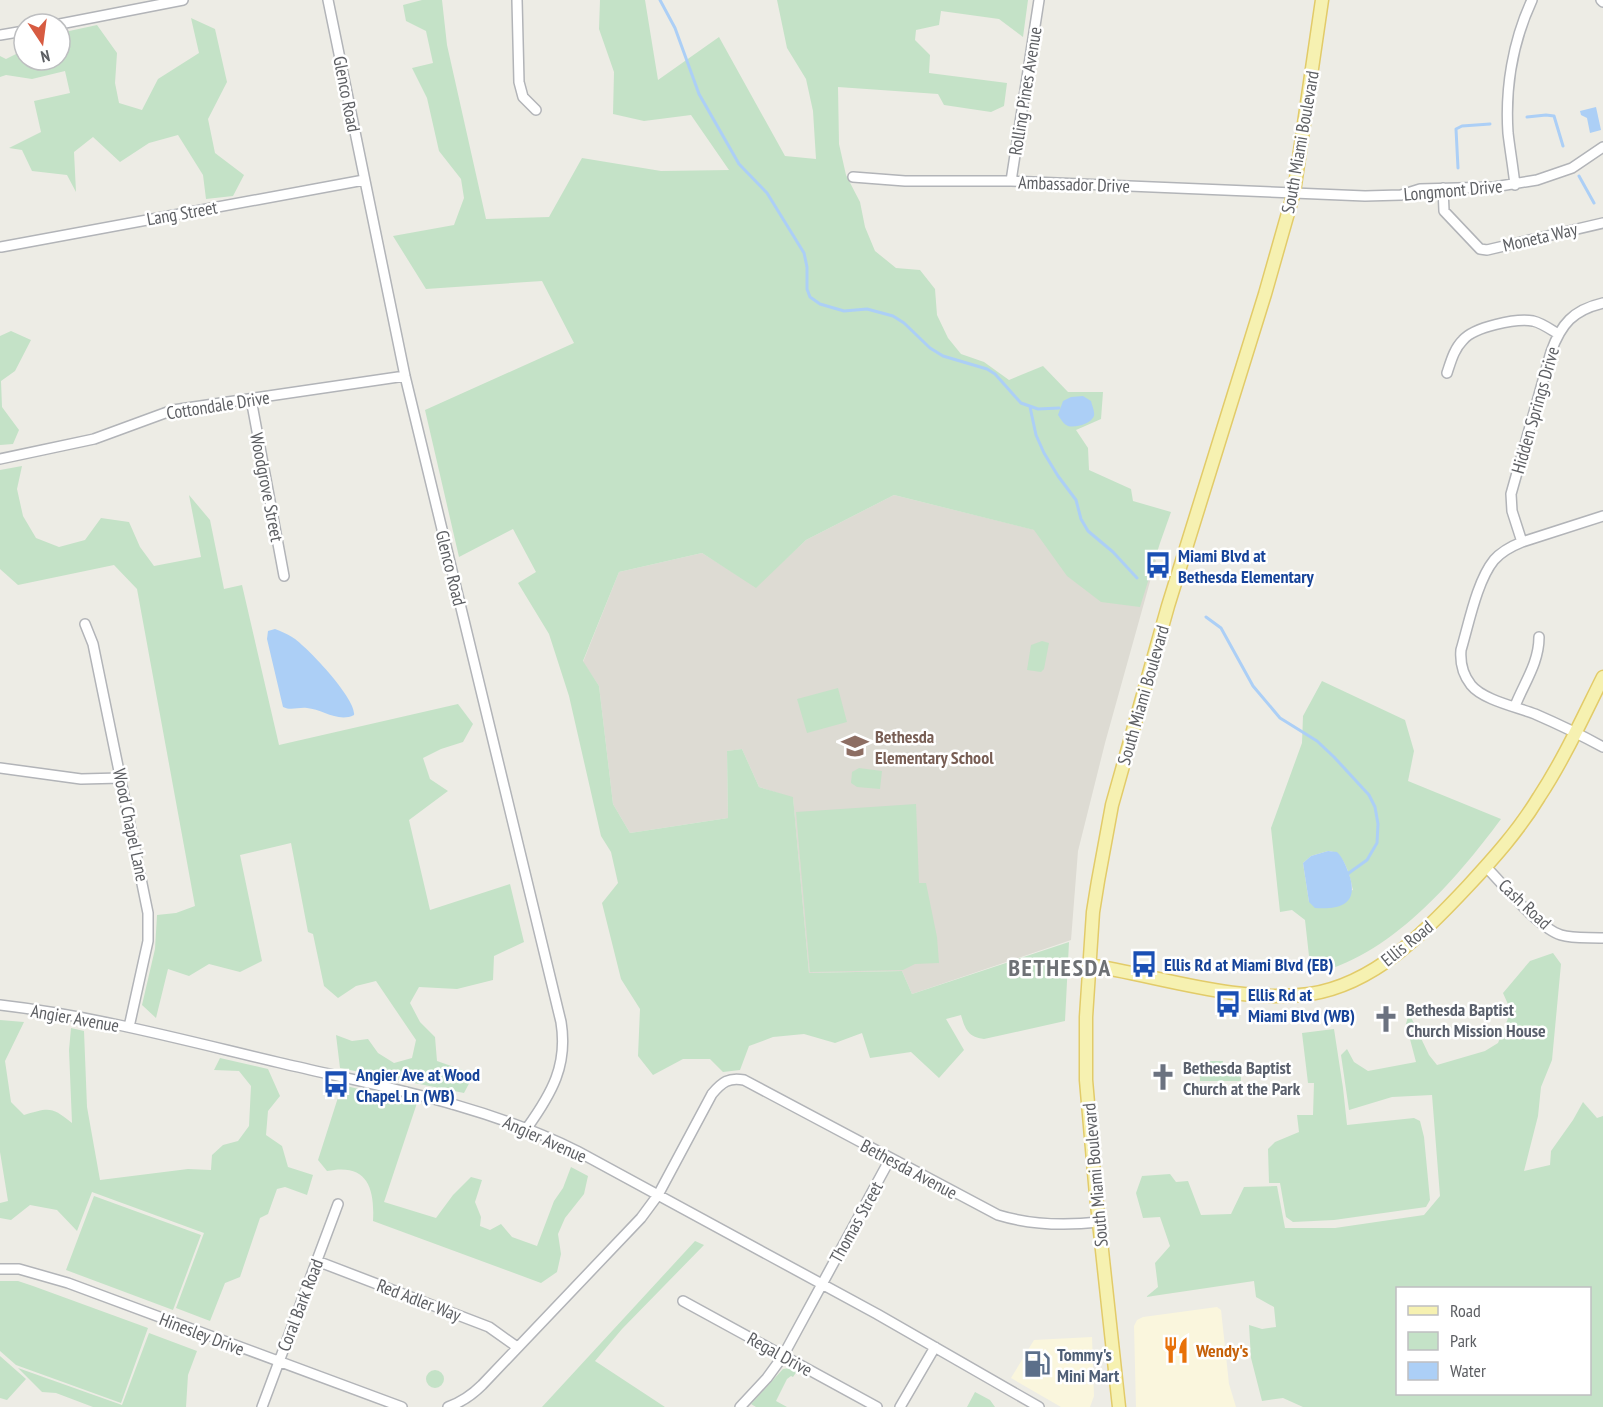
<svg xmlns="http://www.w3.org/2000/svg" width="1603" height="1407" font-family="'PT Sans Narrow',sans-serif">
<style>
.commercial{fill:#faf6dd}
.education{fill:#dddbd3}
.green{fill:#c4e2c7;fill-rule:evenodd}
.water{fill:#accff6}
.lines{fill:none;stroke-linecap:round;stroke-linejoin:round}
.stream{stroke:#accff6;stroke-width:3}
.minor-casing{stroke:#b2b4b8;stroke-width:12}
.major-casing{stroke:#e2cb69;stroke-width:15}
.minor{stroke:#fff;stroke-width:9}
.major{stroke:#f6f1b1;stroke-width:12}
.labels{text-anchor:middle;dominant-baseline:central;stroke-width:5;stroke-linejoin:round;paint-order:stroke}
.street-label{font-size:18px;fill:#5d5f63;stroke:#fff}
.transit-label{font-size:18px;font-weight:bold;fill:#164399;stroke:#fff;text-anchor:start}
.education-label{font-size:18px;font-weight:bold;fill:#785e54;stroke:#fff;text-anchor:start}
.worship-label{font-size:18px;font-weight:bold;fill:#5b616d;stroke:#fff;text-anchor:start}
.food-label{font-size:18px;font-weight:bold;fill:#c56008;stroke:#fff;text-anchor:start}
.service-label{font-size:18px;font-weight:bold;fill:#4e5e75;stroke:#fff;text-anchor:start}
.district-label{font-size:24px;font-weight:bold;letter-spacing:1.5px;fill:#6e7175;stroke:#fff}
</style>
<rect width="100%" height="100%" fill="#edece5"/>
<path class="commercial" d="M1217 1307 1221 1310 1229 1384 1236 1407H1136L1134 1326 1137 1320 1143 1317Z
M1092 1337 1094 1396 1090 1407H1061L1011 1378 1034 1340Z"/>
<path class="education" d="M894 495 1156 560 1105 743 1078 851 1071 940 912 994 902 971 809 973 793 798 759 787 742 749 727 751 728 818 630 833 613 804 599 686 583 662 619 572 702 553 756 587 806 540Z"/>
<path class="green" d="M422 0H442L447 45 486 219 549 217 582 158 661 171 729 170 691 115 644 121 613 114 614 72 599 29 600 0H645L658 80 719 37 785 156 816 159 813 111 806 79 787 48 777 0H1028L1023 37 999 19 941 11 939 25 916 30 915 40 930 55 929 73 1007 83 1004 106 991 112 944 105 938 94 838 87 839 144 846 175 860 202 865 227 875 251 896 268 920 270 935 289 937 315 948 338 961 354 984 362 1009 380 1043 366 1068 392H1103L1101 419 1076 430 1088 448 1089 470 1131 489 1133 501 1171 512 1160 543 1140 607 1101 602 1067 576 1034 530 894 495 806 540 756 588 702 553 619 572 583 661 599 686 613 804 630 833 728 818 727 751 742 749 759 787 793 797 809 973 902 971 912 994 1069 942 1065 1021 984 1039C968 1037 965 1029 961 1015L946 1019 964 1050 939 1078 911 1052 870 1058 862 1033 835 1043 804 1034 773 1037 749 1046 740 1070 723 1072 710 1059H683L653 1075 638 1056 640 1009 621 979 602 903 618 883 611 852 601 836 569 696 549 634 518 583 536 572 513 529 459 557 425 410 574 343 542 281 426 289 393 236 454 225 464 198 461 179 439 151 427 98 412 68 433 63 426 31 406 21 403 5Z
M191 18 215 29 227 82 208 119 215 153 244 175 233 196 206 199 203 175 178 135 149 143 120 162 93 137 74 152 76 192 67 175 32 171 22 150 9 148 41 132 34 101 70 93 65 71 32 79 6 75 0 77V56L6 59 24 50V60H60V33L97 25 117 53 115 83 119 103 142 110 158 79 199 53Z
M11 331 31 340 15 371 1 381 2 407 19 430 13 444 0 445V336Z
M22 466 17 489 23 516 36 538 59 547 85 540 101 518 129 522 140 547 154 566 201 557 189 495 210 520 224 589 242 585 279 745 458 704 473 724 463 742 441 749 423 758 430 779 448 791 409 820 430 910 510 884 524 942 494 956 493 980 457 989 419 987 410 1003 420 1022 435 1037 437 1061 474 1074 464 1093 340 1068 336 1035 352 1041 368 1039 378 1053 394 1063 412 1058 416 1040 376 981 356 986 338 998 324 986 313 934 308 932 291 843 240 855 262 961 240 972 209 964 189 976 168 969 156 1018 142 1005 155 949 157 915 176 913 195 906 137 589 114 565 18 585 0 569V470Z
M1042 641 1049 643 1044 669 1041 672 1027 670 1031 645Z
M1322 681 1405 720 1414 751 1408 781 1501 819C1456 880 1388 959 1311 974L1305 920 1292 910 1280 912 1271 828 1302 743 1303 716ZM1328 851C1345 851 1350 877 1353 890L1309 902 1303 863 1311 856Z
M838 688 847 722 807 733 797 699Z
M859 768 882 771 880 789 857 787 851 783 852 772Z
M916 804 919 883H926L937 937 939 963 915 964 903 970 810 972 796 812Z
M1553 953 1561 964 1552 1060 1541 1087 1538 1116 1524 1171 1550 1165 1551 1151 1573 1120 1583 1102 1597 1118 1603 1116V1407H1303L1283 1398 1262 1401 1251 1358 1249 1325 1262 1329 1276 1327 1274 1307 1256 1297 1254 1281 1146 1297 1158 1287 1155 1263 1170 1246 1160 1217 1143 1218 1136 1193 1142 1176 1170 1174 1176 1182 1188 1181 1201 1215 1231 1214 1244 1187 1277 1186 1285 1228H1335L1424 1215 1440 1196 1432 1095 1392 1097 1349 1110 1341 1055 1347 1049 1354 1062 1368 1071 1416 1062 1406 1024 1409 1013 1429 1055 1437 1065 1485 1051 1498 1043 1511 1011 1503 993 1530 961ZM1398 1288H1590V1394H1398Z
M0 1020 24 1022 5 1061 11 1102 24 1115C50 1107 52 1107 72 1123L69 1050 71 1028 84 1031 87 1107 100 1180 188 1169 211 1170 212 1155 223 1145 238 1141 249 1126 251 1086 239 1071 214 1070 220 1058 268 1069 280 1096 268 1111 266 1135 282 1146 288 1167 313 1175 307 1195 285 1187 277 1189 268 1214 260 1218 240 1277 225 1283 210 1321 176 1308 204 1233 92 1192 77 1231 57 1210 30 1205 11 1220 0 1218V1203L8 1201 0 1152Z
M1334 1029 1343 1088 1347 1125 1414 1118 1420 1121 1424 1137 1430 1200 1426 1207 1334 1220 1293 1222 1286 1217 1280 1183H1269L1268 1149 1275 1142 1299 1132 1297 1115H1313L1314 1083H1308L1302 1033Z
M1199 1061H1223V1071H1241V1081H1200Z
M342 1085 417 1103 384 1202 436 1218 453 1195 471 1177 482 1180 475 1202 481 1217 480 1226 490 1230 501 1224 512 1237 537 1246 554 1201 563 1188 571 1167 588 1176 584 1194 565 1218 558 1234 561 1254 557 1272 541 1283 373 1221C375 1186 366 1163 327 1171L318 1160Z
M94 1196 201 1235 173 1310 66 1270Z
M695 1241 704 1245 622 1329 595 1361 665 1407H542Z
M0 1281H18L33 1286 148 1328 121 1403 16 1365 0 1351Z
M149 1333 197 1351 188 1375 186 1407H93L56 1393 42 1392 18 1368 122 1405Z
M0 1356 26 1379 7 1400 0 1398Z
M790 1368 797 1371 793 1377 791 1376 787 1379 776 1401 787 1407H756L751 1404 783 1369Z
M426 1379a9 9 0 1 1 18 0a9 9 0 1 1-18 0Z
M975 1392 990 1400 995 1407H967Z"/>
<path class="water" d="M1596 107 1601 130 1590 133 1587 118 1581 115 1580 111Z
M1083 396 1091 401C1092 406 1095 411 1094 416 1091 424 1075 428 1068 426 1063 424 1061 419 1058 415L1063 401 1071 397Z
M275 629C281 631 287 634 292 637 307 646 357 700 354 715 338 723 322 709 307 708 298 707 291 711 283 707L267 639 268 631Z
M1328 851 1337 852C1343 858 1346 866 1349 874 1359 903 1342 910 1315 908L1309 902 1303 863 1311 856Z"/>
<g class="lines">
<path class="stream" d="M660 0 675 28 699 94 739 164 767 193 804 253 807 267V289L810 297 820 304 844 311 867 309 893 316 904 323 930 348 943 356 987 369 995 374 1021 403 1038 409 1059 408
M1527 117 1546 115 1554 116 1563 146
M1458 168 1456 129 1462 126 1490 124
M1579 176 1594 203
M1030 407 1036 435 1044 453 1058 476 1076 500 1081 519 1088 531 1113 552 1137 578
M1206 617 1221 628 1253 686 1280 718 1317 741 1334 757 1369 795 1375 807 1378 824 1377 843 1367 860 1346 875"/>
<defs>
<path id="minor" d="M328 0 405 376 561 1022C568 1065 552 1093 527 1128
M517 0 519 82 523 97 536 110
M1601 0 1603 2
M60 24 183 0
M0 35 24 31
M853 177 905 181H1011L1365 196 1401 195 1420 189 1494 187 1537 180 1572 168 1603 147
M1011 181 1039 0
M1515 185C1513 167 1510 150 1508 133 1505 88 1513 41 1532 0
M1443 188 1444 211 1480 249 1487 250 1603 223
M1 247 364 180
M1447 373C1451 361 1454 349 1463 340 1474 327 1516 318 1533 321 1542 323 1550 329 1558 334
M251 399 284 576
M0 459 94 439 173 410 405 376
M1603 516 1522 542C1512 546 1501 552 1494 560 1477 581 1469 623 1461 650 1460 662 1463 675 1471 685 1483 700 1517 707 1535 714 1558 724 1581 735 1603 747
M1522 542 1512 511 1511 494 1551 352C1561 324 1573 310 1603 303
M85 624 93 644 148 913V941L129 1027
M1515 706C1524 683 1539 663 1539 637
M0 768 81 779 121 778
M1486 867C1504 885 1538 928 1561 935 1574 939 1589 937 1603 938
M0 1005C96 1016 191 1042 285 1064 384 1087 485 1105 577 1151L877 1314 1039 1407
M317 1261 489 1327 517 1347
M0 1269H19L68 1283 402 1407
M683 1301 877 1407
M262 1407 338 1204
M448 1407C462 1402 472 1395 482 1385L641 1218 658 1195 712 1094C722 1082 729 1077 744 1080L998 1215C1031 1225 1064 1226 1099 1222
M740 1407 767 1378 783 1356 890 1159
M900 1407 935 1347"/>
<path id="major" d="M1089 965C1159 976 1239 1004 1310 994 1375 984 1425 932 1468 886 1494 858 1519 830 1539 797 1564 759 1583 717 1603 677
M1119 1407 1096 1195 1086 1080V1017L1093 912 1098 881 1112 805 1168 606 1265 294 1294 192 1322 0"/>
</defs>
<use href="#minor" class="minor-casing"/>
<use href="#major" class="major-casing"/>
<use href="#minor" class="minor"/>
<use href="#major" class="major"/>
</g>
<defs>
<symbol id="bus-bare" viewBox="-9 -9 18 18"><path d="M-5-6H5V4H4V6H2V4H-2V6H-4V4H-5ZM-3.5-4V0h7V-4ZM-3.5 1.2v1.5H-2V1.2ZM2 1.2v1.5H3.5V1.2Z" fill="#1a4fb4" stroke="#fff" stroke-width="2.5" paint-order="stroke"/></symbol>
<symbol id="school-bare" viewBox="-9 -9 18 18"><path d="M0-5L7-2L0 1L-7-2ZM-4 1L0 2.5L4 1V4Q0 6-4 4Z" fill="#8d6e63" stroke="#fff" stroke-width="2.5" paint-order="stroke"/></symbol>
<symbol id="church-bare" viewBox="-9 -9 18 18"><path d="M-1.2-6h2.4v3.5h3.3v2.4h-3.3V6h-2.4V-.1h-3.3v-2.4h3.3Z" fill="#6b7280" stroke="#fff" stroke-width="2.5" paint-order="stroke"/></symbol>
<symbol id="restaurant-bare" viewBox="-9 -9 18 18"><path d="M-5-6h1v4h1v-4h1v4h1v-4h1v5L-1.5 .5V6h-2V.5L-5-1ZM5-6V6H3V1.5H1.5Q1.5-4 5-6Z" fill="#e8710a" stroke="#fff" stroke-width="2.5" paint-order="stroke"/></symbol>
<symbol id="fuel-bare" viewBox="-9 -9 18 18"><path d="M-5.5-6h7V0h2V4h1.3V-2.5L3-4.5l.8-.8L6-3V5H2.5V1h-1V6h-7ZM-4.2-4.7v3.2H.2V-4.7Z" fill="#5c6f8a" stroke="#fff" stroke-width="2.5" paint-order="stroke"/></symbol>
</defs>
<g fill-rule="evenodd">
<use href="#bus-bare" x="1139" y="546" width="38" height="38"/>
<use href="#school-bare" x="836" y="727" width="38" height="38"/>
<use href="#bus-bare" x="1125" y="945" width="38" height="38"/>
<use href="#bus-bare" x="1209" y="985" width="38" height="38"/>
<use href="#church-bare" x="1367" y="1000" width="38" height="38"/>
<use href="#church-bare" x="1144" y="1058" width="38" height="38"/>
<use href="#bus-bare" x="317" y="1065" width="38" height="38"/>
<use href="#restaurant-bare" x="1157" y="1331" width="38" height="38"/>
<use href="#fuel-bare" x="1018" y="1345" width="38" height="38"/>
</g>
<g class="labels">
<g class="street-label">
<text transform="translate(1025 91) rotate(-81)">Rolling Pines Avenue</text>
<text transform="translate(347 94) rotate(79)">Glenco Road</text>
<text transform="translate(1300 142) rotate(-80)">South Miami Boulevard</text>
<text transform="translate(1074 184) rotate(2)">Ambassador Drive</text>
<text transform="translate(1453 190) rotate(-5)">Longmont Drive</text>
<text transform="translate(182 213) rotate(-10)">Lang Street</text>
<text transform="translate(1540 237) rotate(-13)">Moneta Way</text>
<text transform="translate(218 405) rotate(-9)">Cottondale Drive</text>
<text transform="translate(1535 410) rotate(-74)">Hidden Springs Drive</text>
<text transform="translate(267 487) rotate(79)">Woodgrove Street</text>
<text transform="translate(451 568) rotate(76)">Glenco Road</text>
<text transform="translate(1143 695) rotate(-74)">South Miami Boulevard</text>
<text transform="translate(131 825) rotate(78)">Wood Chapel Lane</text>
<text transform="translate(1525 904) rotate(43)">Cash Road</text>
<text transform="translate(1407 943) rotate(-39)">Ellis Road</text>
<text transform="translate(75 1018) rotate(10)">Angier Avenue</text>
<text transform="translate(545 1139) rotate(24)">Angier Avenue</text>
<text transform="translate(909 1169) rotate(28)">Bethesda Avenue</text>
<text transform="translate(1095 1175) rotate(-95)">South Miami Boulevard</text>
<text transform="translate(856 1222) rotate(-61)">Thomas Street</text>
<text transform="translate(419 1300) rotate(21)">Red Adler Way</text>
<text transform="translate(300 1305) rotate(-69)">Coral Bark Road</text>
<text transform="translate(202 1334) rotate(21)">Hinesley Drive</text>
<text transform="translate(780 1354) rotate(29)">Regal Drive</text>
</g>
<g class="transit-label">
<text x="1178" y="555">Miami Blvd at<tspan x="1178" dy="21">Bethesda Elementary</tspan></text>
<text x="1164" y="964">Ellis Rd at Miami Blvd (EB)</text>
<text x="1248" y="994">Ellis Rd at<tspan x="1248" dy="21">Miami Blvd (WB)</tspan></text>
<text x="356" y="1074">Angier Ave at Wood<tspan x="356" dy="21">Chapel Ln (WB)</tspan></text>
</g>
<g class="education-label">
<text x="875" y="736">Bethesda<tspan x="875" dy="21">Elementary School</tspan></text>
</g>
<g class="worship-label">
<text x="1406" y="1009">Bethesda Baptist<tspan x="1406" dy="21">Church Mission House</tspan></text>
<text x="1183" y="1067">Bethesda Baptist<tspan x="1183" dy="21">Church at the Park</tspan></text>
</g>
<g class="food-label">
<text x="1196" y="1350">Wendy's</text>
</g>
<g class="service-label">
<text x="1057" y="1354">Tommy's<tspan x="1057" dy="21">Mini Mart</tspan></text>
</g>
<g class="district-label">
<text x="1060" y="967">BETHESDA</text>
</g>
</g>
<rect x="1396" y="1287" width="195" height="108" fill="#ffffff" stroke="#bebfc1" stroke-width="1.5"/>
<rect x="1408" y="1306" width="30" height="9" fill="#f6f1b1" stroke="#bebfc1" stroke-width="1.5"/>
<text x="1450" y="1317" font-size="18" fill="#5d5f63">Road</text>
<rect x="1408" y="1332" width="30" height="18" fill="#c4e2c7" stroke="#bebfc1" stroke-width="1.5"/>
<text x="1450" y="1347" font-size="18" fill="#5d5f63">Park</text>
<rect x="1408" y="1362" width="30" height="18" fill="#accff6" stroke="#bebfc1" stroke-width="1.5"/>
<text x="1450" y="1377" font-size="18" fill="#5d5f63">Water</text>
<g transform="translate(42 42) rotate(167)"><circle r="28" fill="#ffffff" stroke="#bebfc1" stroke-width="1.5"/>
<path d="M0-4.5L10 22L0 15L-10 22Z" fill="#d75b41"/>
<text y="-9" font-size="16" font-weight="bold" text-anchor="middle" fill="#5d5f63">N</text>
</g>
</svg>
